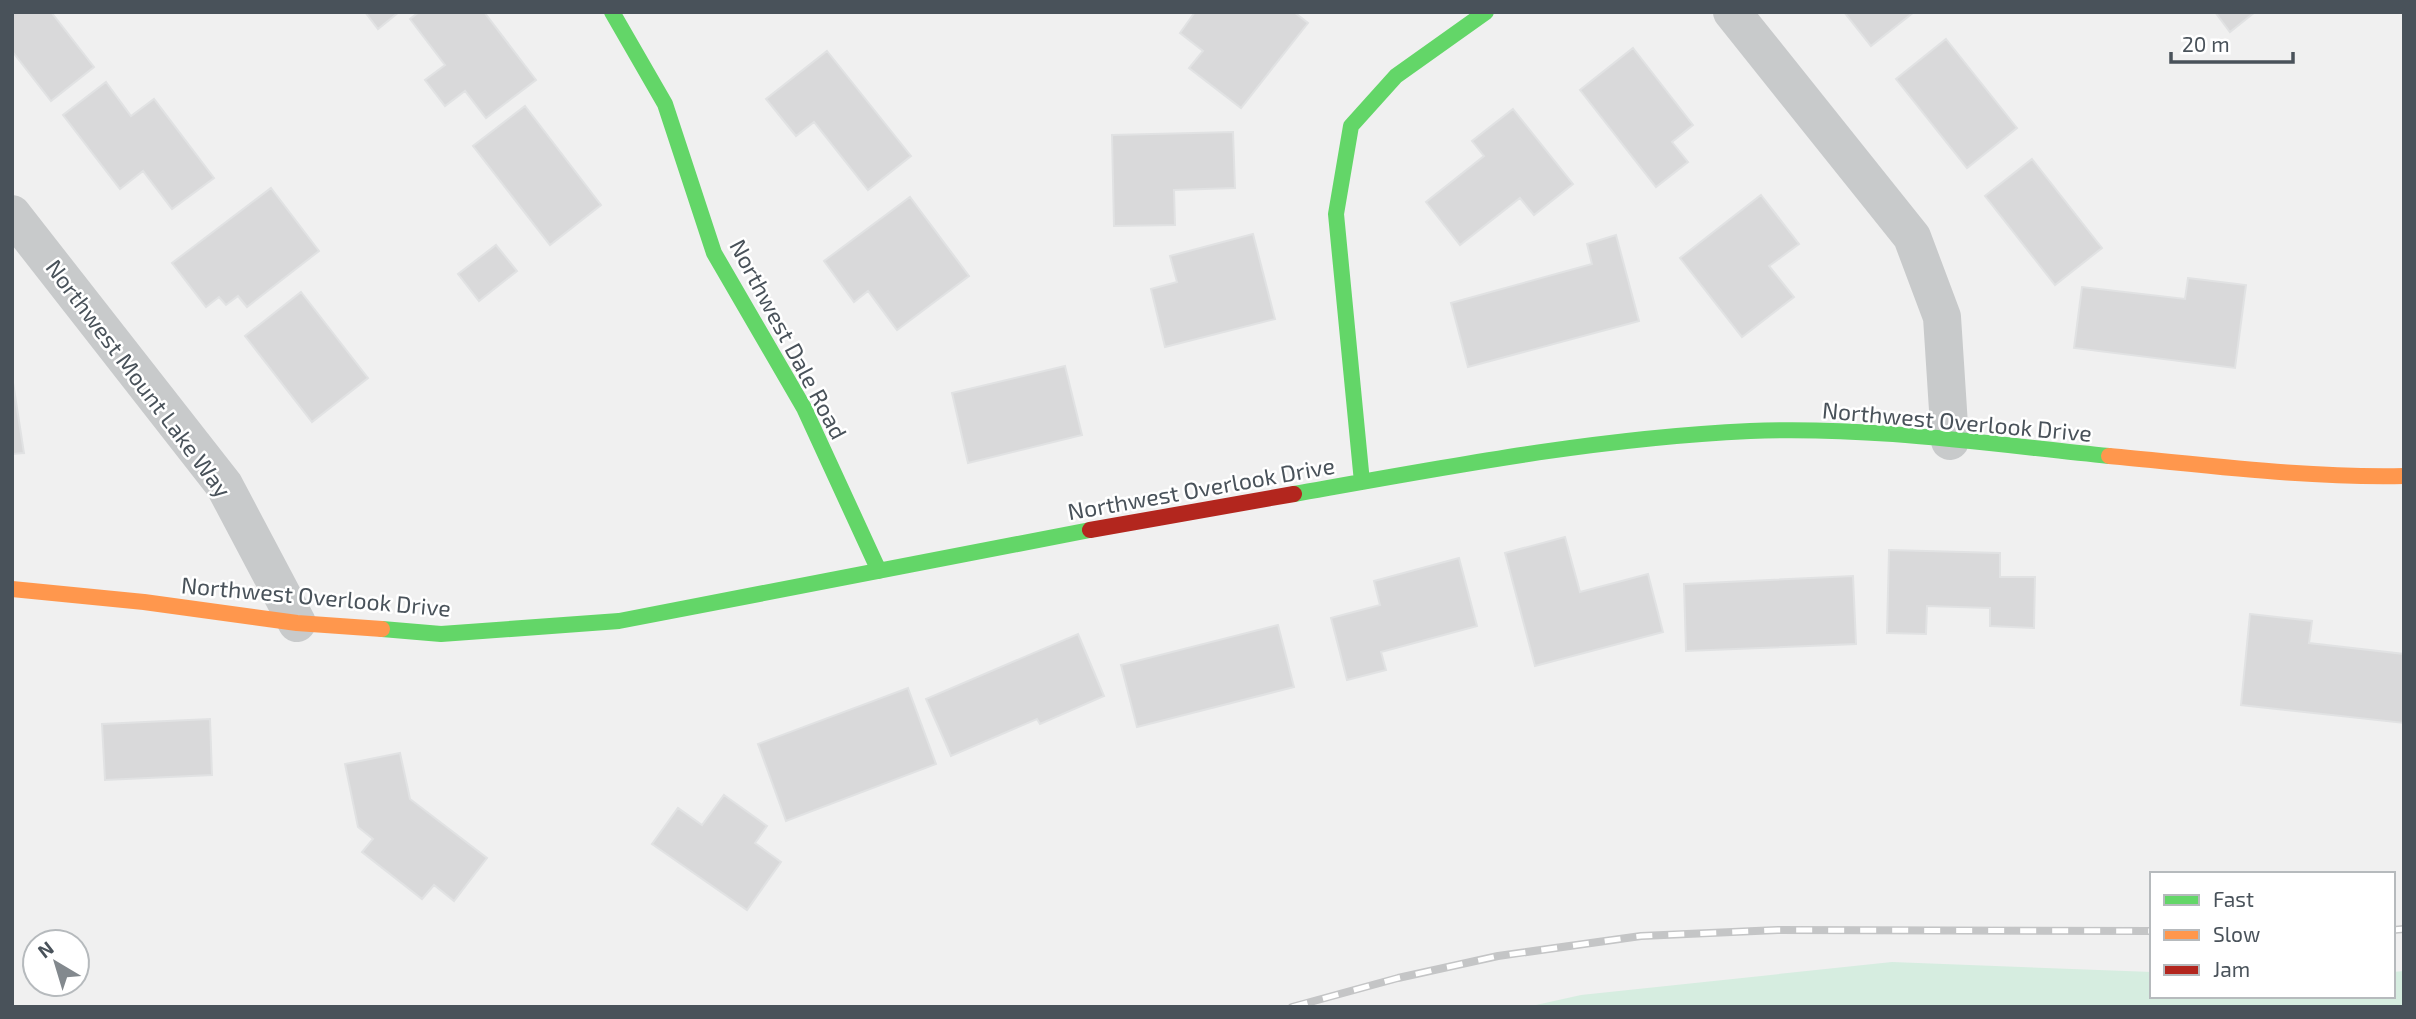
<svg xmlns="http://www.w3.org/2000/svg" width="2416" height="1019" font-family="'Exo 2',sans-serif">
<style>
.green{fill:#d6ede0}
.building{fill:#d9d9da;stroke:#e1e2e3;stroke-width:2}
.lines{fill:none;stroke-linecap:round;stroke-linejoin:round}
.street{stroke:#c8cacb;stroke-width:38}
.fast{stroke:#63d668;stroke-width:16}
.slow{stroke:#ff974d;stroke-width:16}
.jam{stroke:#b3261e;stroke-width:16}
.rail-casing{stroke:#c4c5c6;stroke-width:8}
.rail{stroke:#fff;stroke-width:5;stroke-dasharray:16;stroke-linecap:butt}
.labels{text-anchor:middle;dominant-baseline:central;stroke-width:5;stroke-linejoin:round;paint-order:stroke}
.street-label{font-size:23px;fill:#49525a;stroke:#fff}
</style>
<rect width="100%" height="100%" fill="#f0f0f0"/>
<path class="green" d="M1892 962 2152 972V996H2393V972L2404 971V1007H1527L1581 995Z"/>
<path class="building" d="M12 12H51L94 67 51 101 12 51Z
M365 12H399L378 29Z
M419 12H484L536 80 486 118 465 91 445 106 425 80 445 65 410 19Z
M1195 12H1294L1308 23 1241 108 1189 68 1203 51 1180 33Z
M1844 12H1914L1871 46Z
M2215 12H2255L2230 32Z
M1946 39 2017 128 1967 168 1896 79Z
M1633 48 1693 125 1672 142 1688 162 1656 187 1580 90Z
M827 51 911 156 868 190 814 122 796 136 766 99Z
M106 82 131 116 154 99 214 178 172 209 143 171 120 189 63 115Z
M525 106 601 205 550 245 473 146Z
M1513 109 1573 184 1534 215 1520 198 1460 245 1426 202 1484 156 1472 141Z
M1233 132 1235 188 1174 190 1175 225 1114 226 1112 135Z
M2032 159 2102 248 2055 285 1985 196Z
M271 188 319 251 247 307 238 296 226 305 219 297 206 307 172 263Z
M1761 195 1799 244 1769 266 1794 297 1742 337 1680 258Z
M910 197 969 276 897 330 868 291 854 302 824 261Z
M1253 234 1275 319 1165 347 1151 289 1177 282 1170 256Z
M1616 235 1639 321 1468 367 1451 303 1592 264 1587 244Z
M496 245 517 271 479 301 458 274Z
M2188 278 2246 285 2235 368 2074 348 2082 287 2185 299Z
M301 292 368 378 312 422 245 336Z
M1065 366 1082 435 968 463 952 393Z
M12 376 24 453 12 454Z
M1565 537 1580 592 1648 574 1663 632 1535 666 1505 553Z
M1889 550 2000 553V577H2035L2034 628 1990 626V608L1927 606 1926 634 1887 633Z
M1459 558 1477 626 1381 652 1386 670 1347 680 1331 618 1380 605 1374 581Z
M1853 576 1856 644 1686 651 1684 584Z
M2250 614 2312 621 2309 643 2404 654V723L2241 705Z
M1278 625 1294 687 1137 727 1121 665Z
M1078 634 1104 696 1040 724 1037 719 951 756 926 699Z
M908 688 936 764 786 821 758 744Z
M210 719 212 775 105 780 102 724Z
M400 753 410 799 487 858 454 901 434 885 422 899 362 852 373 839 358 827 345 764Z
M724 795 767 826 755 843 781 862 747 910 652 844 678 808 702 825Z"/>
<g class="lines">
<path class="street" d="M1732 12 1912 237 1942 317 1950 441
M12 214 224 485 297 623"/>
<path class="fast" d="M612 12 665 104 714 253 804 408 879 571
M1362 482 1336 214 1351 126 1396 76 1486 12
M1294 494C1445 467 1597 438 1750 431 1870 426 1990 444 2109 456
M382 629 441 634 619 621 1090 530"/>
<path class="slow" d="M2109 456C2207 465 2305 478 2404 476
M12 589 144 602 297 623 382 629"/>
<path class="jam" d="M1090 530 1294 494"/>
<defs>
<path id="rail" d="M2393 930 2404 929
M1292 1007 1398 978 1498 956 1641 936 1778 930 2152 931"/>
</defs>
<use href="#rail" class="rail-casing"/>
<use href="#rail" class="rail"/>
</g>
<g class="labels">
<g class="street-label">
<text transform="translate(789 339) rotate(62)">Northwest Dale Road</text>
<text transform="translate(139 378) rotate(53)">Northwest Mount Lake Way</text>
<text transform="translate(1957 421) rotate(5)">Northwest Overlook Drive</text>
<text transform="translate(1201 488) rotate(-10)">Northwest Overlook Drive</text>
<text transform="translate(316 596) rotate(5)">Northwest Overlook Drive</text>
</g>
</g>
<rect width="2416" height="1019" fill="none" stroke="#49525a" stroke-width="28"/>
<rect x="2150" y="872" width="245" height="126" fill="#ffffff" stroke="#b6babd" stroke-width="2"/>
<rect x="2164" y="895" width="35" height="10" fill="#63d668" stroke="#b6babd" stroke-width="2"/>
<text x="2213" y="907" font-size="21" fill="#49525a">Fast</text>
<rect x="2164" y="930" width="35" height="10" fill="#ff974d" stroke="#b6babd" stroke-width="2"/>
<text x="2213" y="942" font-size="21" fill="#49525a">Slow</text>
<rect x="2164" y="965" width="35" height="10" fill="#b3261e" stroke="#b6babd" stroke-width="2"/>
<text x="2213" y="977" font-size="21" fill="#49525a">Jam</text>
<g transform="translate(56 963) rotate(322)"><circle r="33" fill="#ffffff" stroke="#b6babd" stroke-width="2"/>
<path d="M0-5L12 26L0 18L-12 26Z" fill="#83898e"/>
<text y="-10" font-size="19" font-weight="bold" text-anchor="middle" fill="#49525a">N</text>
</g>
<path d="M2171 52v10h122v-10" fill="none" stroke="#49525a" stroke-width="3.5"/>
<text x="2182" y="52" font-size="21" fill="#49525a" stroke="#ffffff" stroke-width="5" paint-order="stroke">20 m</text>
</svg>
